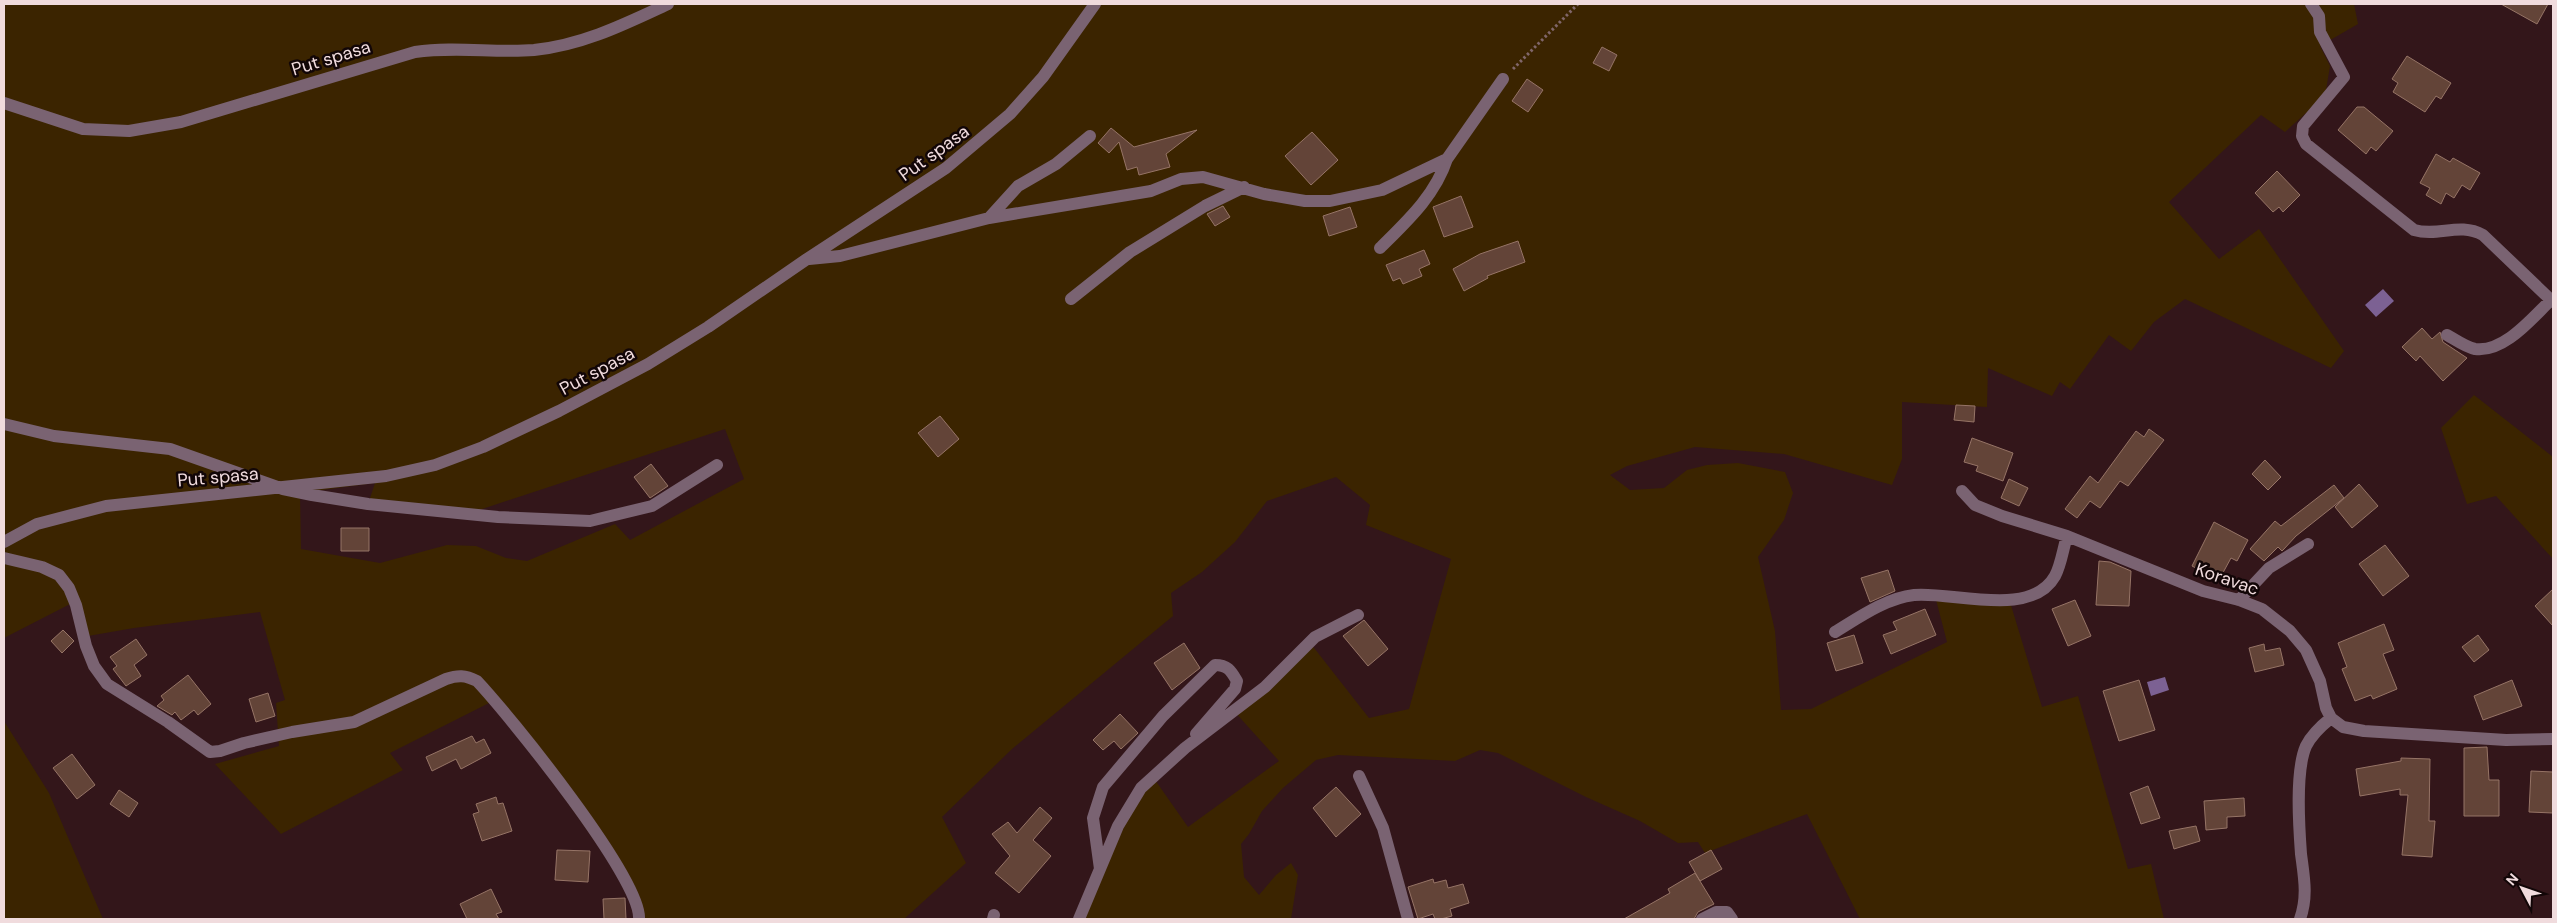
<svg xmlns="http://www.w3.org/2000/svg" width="2557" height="923" font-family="'DM Sans',sans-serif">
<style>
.green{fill:#3b2400;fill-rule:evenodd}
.water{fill:#7c6193}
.building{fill:#634438;stroke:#967466}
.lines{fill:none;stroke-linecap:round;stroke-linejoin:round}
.path{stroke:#806669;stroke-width:3;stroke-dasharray:2.5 2.5;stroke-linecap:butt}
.minor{stroke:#7a6372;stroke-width:12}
.labels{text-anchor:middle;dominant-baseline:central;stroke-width:5;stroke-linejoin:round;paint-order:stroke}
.street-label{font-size:18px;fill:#f0dbdd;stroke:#120607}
</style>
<rect width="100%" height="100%" fill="#33161a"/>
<path class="green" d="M4 4H2354L2358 24 2320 46 2330 66 2325 96 2285 132 2261 115 2169 202 2219 259 2259 229 2344 351 2331 368 2185 299 2154 322 2131 351 2109 335 2070 389 2060 382 2052 396 1988 368 1987 407 1902 402V459L1892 485 1784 454 1695 447 1627 466 1610 475 1630 490 1664 488 1687 470 1707 465 1738 463 1785 472 1793 493 1784 520 1758 557 1775 631 1781 710 1811 709 1947 642 1935 596 2010 602 2042 707 2078 696 2128 869 2151 864 2164 919H1860L1807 814 1705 853 1698 842 1678 843 1640 821 1586 797 1498 753 1480 750 1455 761 1338 755 1316 760 1283 788 1262 811 1249 834 1241 844 1244 877 1259 895 1276 875 1291 863 1298 875 1291 919H1083L1119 822 1153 777 1188 827 1279 761 1233 710 1311 644 1369 718 1409 709 1451 559 1366 525 1370 505 1336 477 1267 501 1235 542 1202 572 1171 593 1173 616 1012 749 942 817 966 863 904 919H639L633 895 495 700 390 753 403 770 281 834 215 764 279 746 276 703 285 700 260 612 134 628 88 636 76 601 4 638ZM725 429 744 479 630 540 615 524 527 561 506 558 476 546 447 545 380 563 301 549 300 493 375 483 368 504 467 514Z
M2474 395 2553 457V559L2496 496 2467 504 2441 428Z
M4 721 49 793 103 919H4Z"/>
<path class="water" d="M2383 289 2394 301 2376 317 2365 305Z
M2165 677 2169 690 2151 696 2147 682Z"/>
<path class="building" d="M2501 4H2548L2537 24Z
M1602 47 1617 55 1609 71 1593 63Z
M2407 56 2451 83 2441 99 2436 96 2425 112 2393 92 2398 83 2392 79Z
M1527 79 1543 90 1528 112 1512 101Z
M2357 107H2364L2393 131 2376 151 2371 147 2366 154 2338 130Z
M1111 128 1134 147 1197 130 1166 154 1170 167 1139 175 1137 167 1127 170 1119 142 1109 153 1098 143Z
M1312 132 1338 160 1311 185 1285 156Z
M2436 154 2450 162 2453 158 2480 173 2470 190 2462 185 2454 198 2446 193 2441 204 2426 195 2430 188 2420 183Z
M2277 171 2300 195 2283 212 2279 207 2273 212 2255 193Z
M1461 196 1473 227 1444 237 1433 207Z
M1223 206 1230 217 1215 226 1207 214Z
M1350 207 1357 227 1329 236 1323 216Z
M1518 241 1525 262 1487 276 1488 278 1464 291 1453 269 1480 254Z
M1424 250 1430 264 1419 269 1422 276 1403 284 1400 278 1393 281 1386 265Z
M2422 328 2432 339 2440 332 2443 342 2467 358 2443 381 2420 356 2416 361 2402 347Z
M1956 405 1975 406 1974 422 1954 420Z
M940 416 959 439 938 457 918 433Z
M2149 429 2164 440 2128 486 2120 481 2100 508 2090 501 2077 518 2065 509 2090 476 2098 483 2136 431 2144 437Z
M1972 438 2013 453 2003 481 1976 471 1978 466 1964 462Z
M2265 460 2281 477 2268 490 2252 474Z
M651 464 668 486 650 498 634 477Z
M2009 479 2028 488 2019 506 2001 498Z
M2359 484 2378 506 2352 528 2335 507Z
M2334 485 2344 498 2296 536 2284 549 2282 551 2278 547 2264 561 2250 549 2275 521 2281 526Z
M2214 522 2248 540 2237 561 2231 558 2219 580 2192 566Z
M341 528H369V551H341Z
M2385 545 2409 576 2383 596 2359 564Z
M2099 561 2110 562 2131 571 2129 606 2096 605Z
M1888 570 1895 591 1870 602 1861 578Z
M2553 589V626L2535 606Z
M2075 600 2091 636 2068 646 2052 609Z
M1925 609 1936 635 1891 654 1883 635 1897 630 1893 622Z
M1364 620 1388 649 1368 666 1343 636Z
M2384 624 2394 650 2383 654 2397 689 2373 699 2371 695 2355 701 2342 669 2347 667 2338 643Z
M63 630 74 641 62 653 51 641Z
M1854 635 1863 663 1836 671 1827 643Z
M2478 635 2489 650 2474 662 2462 647Z
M136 639 147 655 134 665 141 676 126 686 113 669 117 666 110 657Z
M1184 643 1200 668 1172 690 1154 663Z
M2264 644 2265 651 2280 648 2284 665 2255 672 2249 648Z
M188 675 211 704 198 715 194 710 181 720 175 712 172 715 157 706 164 700 161 696Z
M2139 680 2155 730 2119 741 2103 691Z
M2512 680 2522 706 2483 720 2474 696Z
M268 693 275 716 256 722 249 699Z
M1120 714 1138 733 1121 749 1114 741 1103 750 1093 740Z
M472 736 476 743 484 739 491 753 461 769 456 759 432 771 426 757Z
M2487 747 2489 780H2499V816H2464V748Z
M72 754 95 785 77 799 53 768Z
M2401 758 2430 759 2429 821H2435L2432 857 2402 855 2408 795H2400V789L2360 796 2356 769 2401 761Z
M2531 771 2553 772V813L2529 812Z
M2148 786 2160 818 2141 824 2130 793Z
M1336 787 1361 814 1336 837 1313 808Z
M119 790 138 803 129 817 110 804Z
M496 797 498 804 503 803 512 831 482 841 473 814 479 812 476 804Z
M2244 798 2245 816 2227 817V828L2206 830 2204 801Z
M1040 807 1052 818 1033 840 1051 856 1019 893 995 873 1010 856 992 834 1008 822 1017 833Z
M2196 826 2200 841 2174 849 2169 831Z
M557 850 590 851 588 882 555 880Z
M1711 850 1722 869 1700 881 1689 862Z
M1695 873 1714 904 1698 912 1694 919H1624L1670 893 1668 889Z
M1433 879 1434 883 1446 880 1448 888 1463 884 1469 903 1450 909 1452 916 1441 919H1435L1433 914 1418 919 1408 887Z
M491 889 502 912 496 914 499 919H467L460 904Z
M625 898 626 919H604L603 899Z"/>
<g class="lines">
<path class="path" d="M1513 69 1578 4"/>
<path class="minor" d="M2311 4 2319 16 2320 32 2344 77 2303 126 2302 136 2306 144 2414 230C2439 237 2459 222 2483 235L2551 300
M4 103 83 129 129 131 181 122 415 52C455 46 494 53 534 50 583 45 625 24 668 4
M989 218 1018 186 1056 164 1090 136
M1380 248C1406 222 1435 196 1447 159
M809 259 840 256 989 218 1151 191 1181 179 1203 177 1264 194 1305 201H1330L1382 190 1447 159 1503 79
M1071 299 1130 252 1205 206 1244 187
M2447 335C2456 340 2465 347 2475 349 2504 353 2532 318 2551 300L2553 302
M4 424 54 436 170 449 283 489 312 495 368 504 498 517 590 521 652 506 717 465
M1962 491 1975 505 2002 516 2067 536 2203 591 2239 600 2262 609 2290 631 2306 650 2320 681 2326 708 2331 718 2343 727 2364 731 2506 740 2553 739
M4 542 37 524 106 506 386 476 435 465 483 447 559 411 648 364 708 327 807 259 946 168 1010 114 1043 77 1095 4
M4 558 42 567 59 575 69 588 76 605 86 646 94 666 107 684 168 722 210 752 220 751 244 743 292 732 354 722 446 679C458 675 465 675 477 681 509 715 642 879 639 919
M2239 600 2269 568 2308 544
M1835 632C1858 618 1886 598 1914 595 1952 591 2031 619 2055 576 2061 565 2063 549 2067 536
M1359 776 1383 828 1408 919
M1100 869 1093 818 1103 787 1163 716 1215 665C1228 665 1231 671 1237 681L1235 689 1196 734
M993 919 994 915
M1079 919 1118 826 1141 788 1185 748 1265 687 1315 637 1358 615
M1702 919 1716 912H1727L1732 919
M2300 919C2308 897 2304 877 2301 854 2299 827 2295 771 2306 746 2312 734 2321 726 2331 718"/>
</g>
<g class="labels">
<g class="street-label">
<text transform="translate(331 58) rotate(-17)">Put spasa</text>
<text transform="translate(934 153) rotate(-36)">Put spasa</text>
<text transform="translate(597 371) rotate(-28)">Put spasa</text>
<text transform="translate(218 477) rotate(-5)">Put spasa</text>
<text transform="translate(2227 579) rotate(19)">Koravac</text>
</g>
</g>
<rect width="2557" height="923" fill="none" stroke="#f0dbdd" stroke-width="10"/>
<g transform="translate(2522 888) rotate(311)" stroke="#120607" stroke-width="4" paint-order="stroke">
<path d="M0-4L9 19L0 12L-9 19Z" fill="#f0dbdd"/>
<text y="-8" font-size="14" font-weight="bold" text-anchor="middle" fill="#f0dbdd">N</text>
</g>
</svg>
